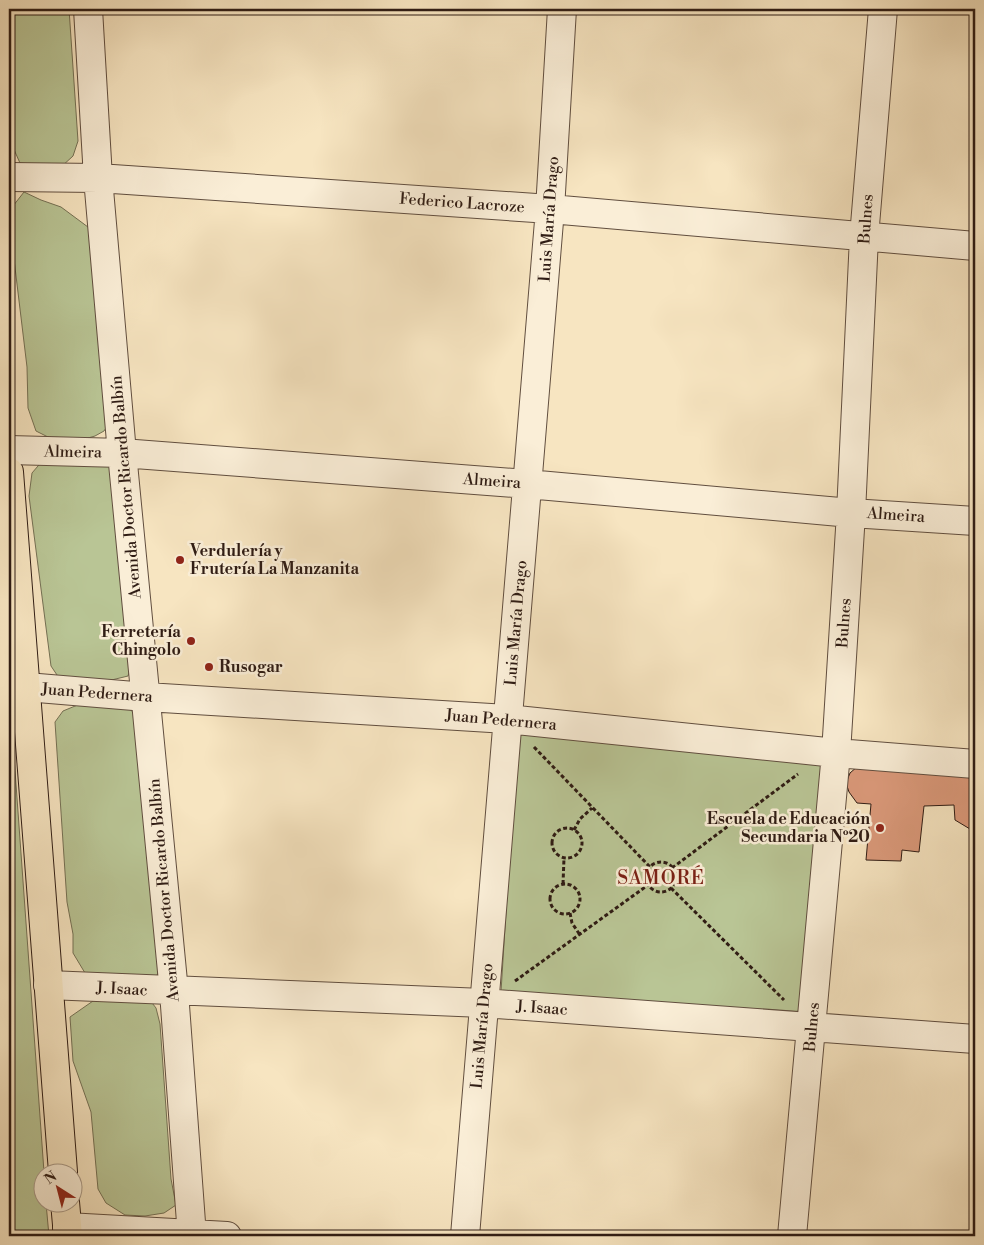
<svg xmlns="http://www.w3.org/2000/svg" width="984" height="1245" font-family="'Libre Bodoni',serif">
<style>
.green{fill:#b9c595;stroke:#747054}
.building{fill:#db997a;stroke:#2f1c14}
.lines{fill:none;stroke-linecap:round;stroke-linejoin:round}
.minor-casing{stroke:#614e3f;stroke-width:30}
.major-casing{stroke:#2f1c14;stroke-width:30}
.path{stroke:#2f1c14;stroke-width:3;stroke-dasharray:4 2.5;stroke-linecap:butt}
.minor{stroke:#faeed7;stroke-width:28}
.major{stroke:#f7e5c1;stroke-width:28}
.poi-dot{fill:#8f2418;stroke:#faeed7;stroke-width:2}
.labels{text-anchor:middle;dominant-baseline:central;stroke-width:5;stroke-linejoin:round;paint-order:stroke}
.street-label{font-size:16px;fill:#2f1c14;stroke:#faeed7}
.poi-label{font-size:16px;font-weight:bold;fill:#2f1c14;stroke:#faeed7;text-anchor:start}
.quarter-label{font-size:19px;letter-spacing:1px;fill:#7a1f14;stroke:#faeed7}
</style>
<rect width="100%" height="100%" fill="#f7e5c1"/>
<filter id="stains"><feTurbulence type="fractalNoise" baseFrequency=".004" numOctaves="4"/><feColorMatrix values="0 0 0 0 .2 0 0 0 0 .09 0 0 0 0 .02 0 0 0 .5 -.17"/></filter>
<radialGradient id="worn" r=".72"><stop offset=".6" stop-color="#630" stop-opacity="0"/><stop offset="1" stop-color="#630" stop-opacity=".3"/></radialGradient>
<path class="green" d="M9 9H69L78 141 73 156 61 167 20 163 11 143 9 127Z
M24 192 41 200 61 207 92 230 115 414 104 431 95 436 81 440 60 443 36 431 28 408 27 367 10 226 13 206Z
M44 459 108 462 115 478 135 651 128 676 95 684 59 678 51 666 29 496 32 473Z
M9 687 44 1172H42V1202L46 1203 49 1236H9Z
M123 703 135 714 165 954 156 978 85 973 73 953V934L67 902 55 722 63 711 80 704Z
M517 733 823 764 802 1012 501 992Z
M104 998 149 999 156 1008 160 1024 171 1179 176 1205 164 1213 145 1216 125 1215 106 1203 98 1189 91 1112 73 1061 70 1017 93 1001Z"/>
<path class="building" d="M858 766 975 770V832L955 820 954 805 924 806 919 852 902 850 901 861 866 860 871 804 857 803 849 792 846 783 850 773Z"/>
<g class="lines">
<defs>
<path id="minor" d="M88 9 98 178 122 453 174 992 192 1236
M9 177 98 178 550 209 975 246
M9 450 122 453 527 484 851 513 975 521
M26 687 146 697 507 719 836 753 975 764
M48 985 483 1003 975 1039
M67 1227 227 1236
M465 1236 550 209 562 9
M792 1236 836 753 851 513 864 237 883 9"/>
<path id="major" d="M9 472 63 1172
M65 1202 68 1236"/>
</defs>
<use href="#minor" class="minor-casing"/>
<use href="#major" class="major-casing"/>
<path class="path" d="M534 747 650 867
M552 843a15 15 0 1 1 30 0a15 15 0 1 1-30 0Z
M574 830 580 819 592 808
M646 877a15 15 0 1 1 30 0a15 15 0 1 1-30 0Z
M672 868 798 774
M563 884 564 858
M550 899a15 15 0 1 1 30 0a15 15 0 1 1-30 0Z
M671 888 784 1000
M570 913 572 923 580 935
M515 981 648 885"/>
<use href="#minor" class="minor"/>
<use href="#major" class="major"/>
</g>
<g class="poi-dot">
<circle cx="180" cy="560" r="5"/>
<circle cx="191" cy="641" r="5"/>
<circle cx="209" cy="667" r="5"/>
<circle cx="880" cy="828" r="5"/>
</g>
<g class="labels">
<g class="street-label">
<text transform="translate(462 203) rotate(4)">Federico Lacroze</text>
<text transform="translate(549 219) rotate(-86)">Luis María Drago</text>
<text transform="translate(866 219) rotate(-86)">Bulnes</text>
<text transform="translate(73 452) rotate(1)">Almeira</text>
<text transform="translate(492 481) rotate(4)">Almeira</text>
<text transform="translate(126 487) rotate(-95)">Avenida Doctor Ricardo Balbín</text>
<text transform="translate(896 515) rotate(4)">Almeira</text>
<text transform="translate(516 623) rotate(-85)">Luis María Drago</text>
<text transform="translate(844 623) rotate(-86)">Bulnes</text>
<text transform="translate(97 693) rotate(4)">Juan Pedernera</text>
<text transform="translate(501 720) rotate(5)">Juan Pedernera</text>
<text transform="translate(164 890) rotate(-95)">Avenida Doctor Ricardo Balbín</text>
<text transform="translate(122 989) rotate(3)">J. Isaac</text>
<text transform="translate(542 1008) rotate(4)">J. Isaac</text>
<text transform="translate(482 1026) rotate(-85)">Luis María Drago</text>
<text transform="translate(812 1027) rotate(-85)">Bulnes</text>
</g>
<g class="poi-label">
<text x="190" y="551">Verdulería y<tspan x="190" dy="18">Frutería La Manzanita</tspan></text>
<text x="181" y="632" text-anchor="end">Ferretería<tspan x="181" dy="18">Chingolo</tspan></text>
<text x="219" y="667">Rusogar</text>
<text x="870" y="819" text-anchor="end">Escuela de Educación<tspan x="870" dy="18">Secundaria Nº20</tspan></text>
</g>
<g class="quarter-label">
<text x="661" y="878">SAMORÉ</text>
</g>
</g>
<rect width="984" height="1245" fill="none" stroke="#f7e5c1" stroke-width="30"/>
<rect x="10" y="10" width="964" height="1225" fill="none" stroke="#2f1c14" stroke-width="2.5"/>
<rect x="15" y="15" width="954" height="1215" fill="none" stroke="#2f1c14"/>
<g transform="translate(58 1188) rotate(324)"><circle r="24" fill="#faeed7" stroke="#a99a89"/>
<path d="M0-4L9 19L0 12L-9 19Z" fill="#8f2418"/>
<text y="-8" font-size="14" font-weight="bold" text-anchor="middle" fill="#2f1c14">N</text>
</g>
<rect width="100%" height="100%" filter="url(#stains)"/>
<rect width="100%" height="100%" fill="url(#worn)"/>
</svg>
